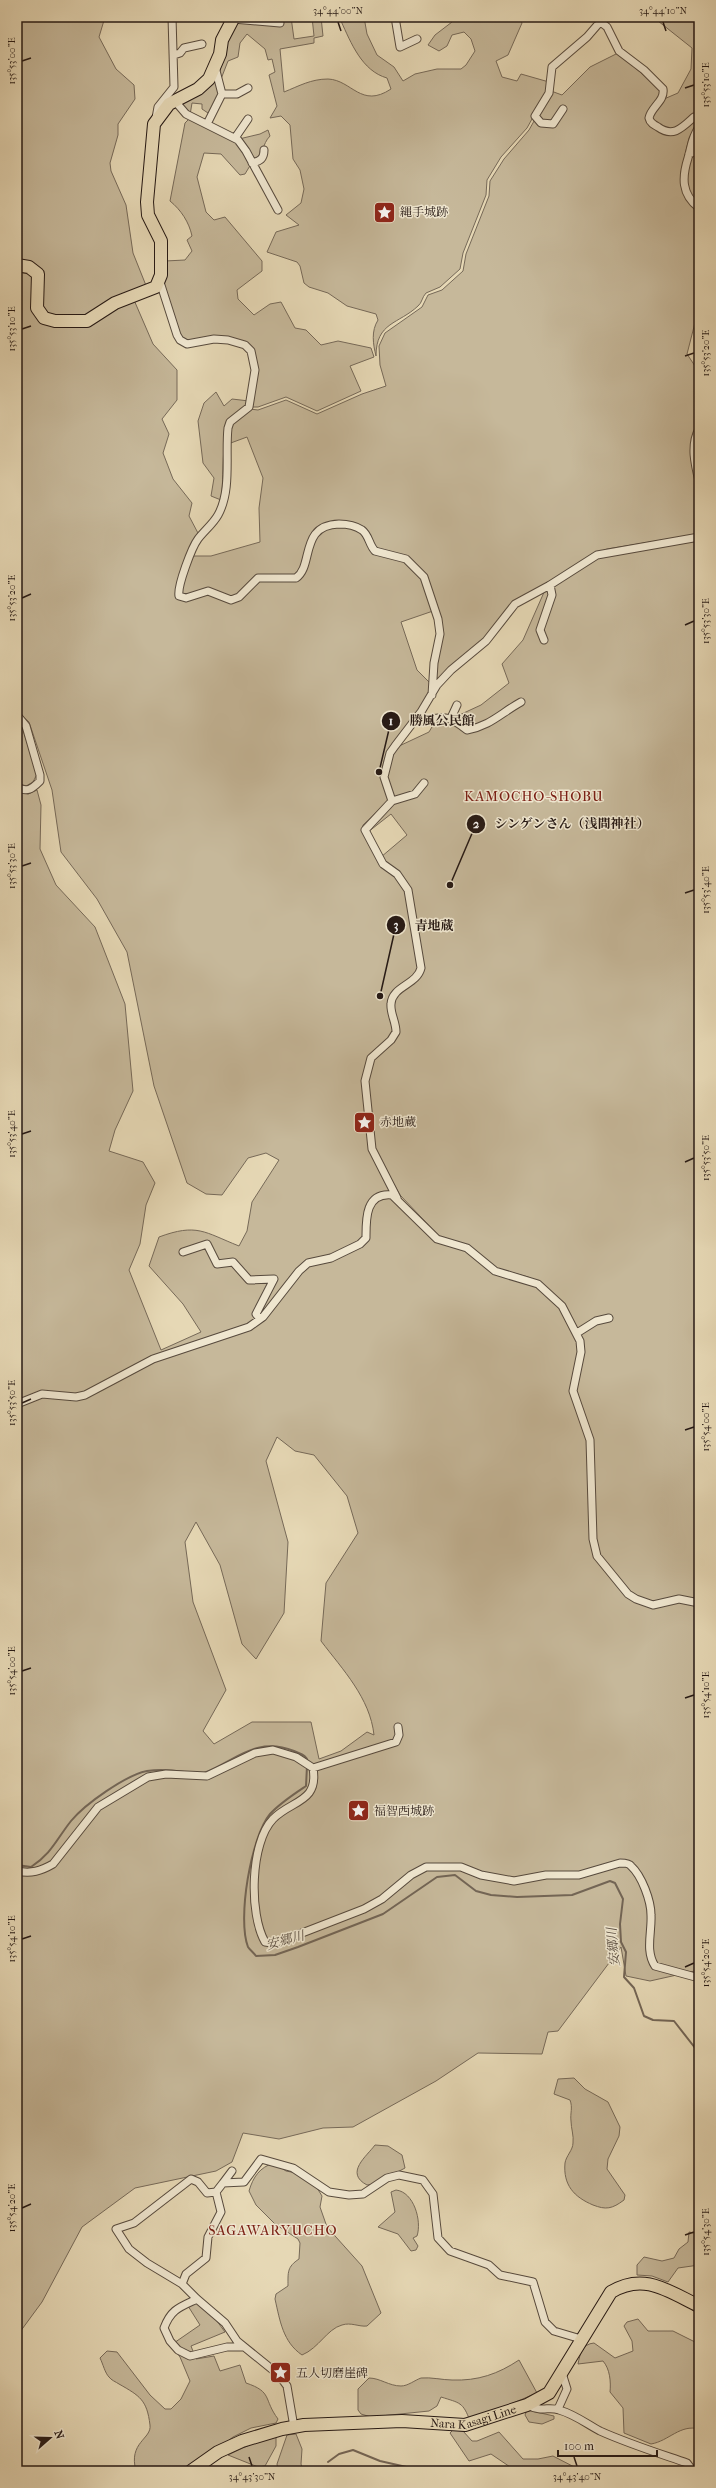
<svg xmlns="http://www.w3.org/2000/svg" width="716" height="2488" font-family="'IM FELL French Canon','Noto Serif JP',serif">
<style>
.green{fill:#c6b89a;stroke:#766958;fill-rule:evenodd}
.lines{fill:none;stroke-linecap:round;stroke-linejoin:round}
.stream{stroke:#736555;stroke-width:2}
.street-casing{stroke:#574a3d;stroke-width:9}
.primary-casing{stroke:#271a15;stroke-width:14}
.street{stroke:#efe6cf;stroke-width:7}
.primary{stroke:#e6d8b5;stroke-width:12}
.ticks{fill:none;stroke:#271a15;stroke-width:1.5}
.labels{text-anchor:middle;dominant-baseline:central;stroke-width:3;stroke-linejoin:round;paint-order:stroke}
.poi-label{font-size:12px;fill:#271a15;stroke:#efe6cf;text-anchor:start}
.street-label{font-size:12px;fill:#271a15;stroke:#efe6cf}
.water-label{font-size:13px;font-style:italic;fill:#594c3f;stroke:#efe6cf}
.quarter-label{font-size:14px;letter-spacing:1px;fill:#7a1f14;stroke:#efe6cf}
.leader{fill:none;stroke:#271a15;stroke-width:1.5}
.callout-dot{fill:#271a15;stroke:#efe6cf;stroke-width:1.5}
.mark-label{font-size:12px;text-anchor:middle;font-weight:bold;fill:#fff}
.callout-label{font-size:13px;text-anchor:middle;font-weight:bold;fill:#271a15;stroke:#efe6cf;stroke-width:3;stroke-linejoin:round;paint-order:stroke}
.neatline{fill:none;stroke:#271a15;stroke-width:1.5}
.ticks-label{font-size:10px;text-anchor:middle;fill:#271a15}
</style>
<rect width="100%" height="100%" fill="#e6d8b5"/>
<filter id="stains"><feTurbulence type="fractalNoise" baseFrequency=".005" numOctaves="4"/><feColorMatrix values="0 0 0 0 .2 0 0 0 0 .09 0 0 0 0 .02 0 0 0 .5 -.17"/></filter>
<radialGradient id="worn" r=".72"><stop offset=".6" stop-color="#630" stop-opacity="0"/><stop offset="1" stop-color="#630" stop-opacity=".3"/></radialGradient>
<path class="green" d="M17 17H105L99 37 116 69 134 85 135 99 118 124V135L110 163 111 171 126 205 133 253 147 288C114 303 79 329 43 311V276L17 260Z
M276 17H291L294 39 314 36 312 17H321L323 36 314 38V43L280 49 284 92C299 86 311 79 328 79 352 80 361 109 391 89L387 78C362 71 351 43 341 21L342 17H364L367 34 377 55 394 67 403 81 415 74 437 69H461L466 65 475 51 471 39 464 32 452 35 447 46 439 51 428 45 435 35 452 22 451 17H519L522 23 508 55 496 61 502 77 517 81 521 74 549 82 548 90 527 128 501 157 487 180 486 195 463 253 460 269 440 287 426 293C422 297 422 303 418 306 399 324 376 322 376 356 373 344 371 331 378 320L376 314 347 306 328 293 309 287 304 283 300 266 297 262 267 252 276 232 299 225 286 215 301 203 304 189 300 170 293 159 290 125 281 116 270 118 277 106 269 75 275 72 272 59 268 60 265 49 247 34 240 43 238 57 228 61 221 79 218 70 234 22 276 24Z
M653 17H699V115L670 131 653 121 652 114 664 99 678 93 691 69 692 48Z
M618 53 661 90 650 124C673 141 675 135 695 119L699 121 689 138 681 172V180L699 210V307L687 354 699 372V425C687 444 696 470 699 491 701 505 699 521 699 534L607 549 589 556 549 583 516 600 490 633 434 685 441 626 415 564 379 551 360 527H321L296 575H266L238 596 230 598 213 590 185 596 180 591 193 556H211L260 542 259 508 263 478 247 437 228 444 232 423 250 409 258 410 286 400 317 414 362 394 386 386 380 365 379 346 385 333 422 307 428 295 442 290 463 271 466 254 489 196 490 181 504 159 529 130 551 91 562 95 590 67Z
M216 75 220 89 211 115 202 109V104L192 103 190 115 180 101Z
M190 118 234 139 251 164 245 174 240 175 221 154 204 153 197 177 206 212 214 220 225 217 262 261V271L237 290 238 299 254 315 270 304 281 302 295 328 306 330 321 345 338 341 371 348 374 357 350 366 361 391 317 411 286 397 258 407H252L256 362 237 340 190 342 181 338 164 284 165 261 185 260 192 251 187 240 192 236C189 222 181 210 170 201L185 123Z
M268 130 270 136C262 144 264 155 253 161L239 139 260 134Z
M694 156 699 159V206C688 193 679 169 694 156Z
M17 272 35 275C37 287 31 300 34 312 37 320 44 321 51 323 94 333 98 312 134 300L153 344 177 370V400L162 419 169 434 163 453 173 479 192 503 189 516 199 535C191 545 175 584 177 597 185 605 197 595 207 594 215 593 222 602 231 602L240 599 259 580C271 577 288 585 298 578 315 567 301 525 341 526 348 527 358 529 364 534 369 539 369 547 374 552L400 558 412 566 422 578 433 611 401 622 417 670 430 683C426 729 362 741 389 800L363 825 362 830 382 865 396 875 407 891 414 945 420 966 416 976 397 989 391 997 389 1007 394 1032 390 1039 369 1057 363 1081 371 1150 390 1185 395 1201 436 1242 466 1251 494 1273 537 1287 544 1285 528 1277 496 1268 468 1246 439 1236 400 1195 374 1149 367 1081C367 1050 388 1055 396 1035 402 1023 390 1011 394 998L419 978 424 965 418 944 410 890 403 878 381 857 407 835 391 814 368 832 367 829 395 801 387 777 392 754 397 747 429 732 439 715 455 717 481 705 509 683 502 664 523 640 545 590 578 568 598 557 608 554 699 540V1970L650 1981 626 1976 621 1947 558 2031 548 2032 542 2054 478 2053 436 2081 353 2127 323 2128 279 2139 243 2133 232 2162 216 2171 135 2188 82 2227 42 2302 17 2336V791L28 794 37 790 41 805 40 849 56 885 95 927 125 1004 133 1091 115 1130 109 1151 143 1162 155 1183 146 1205 140 1244 129 1270 161 1350 201 1332 183 1304 149 1266 159 1237C197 1223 204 1232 239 1246L247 1231 252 1202 279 1160 266 1153 248 1158 222 1195 206 1194 187 1183 154 1086 127 952 97 899 61 852 52 790 29 722 17 711ZM277 1437 295 1451 314 1455 347 1496 358 1533 326 1583 321 1641C343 1670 370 1698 374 1735L367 1732 341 1751 319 1759 311 1722H252L214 1744 203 1731 226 1690 193 1602 185 1542 196 1522 220 1565 242 1644 256 1659 284 1613 288 1542 266 1461Z
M216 392 224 406 232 399 249 401C246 410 236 411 233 418 219 444 225 473 221 500L211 496 214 478 203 463 198 421 204 403Z
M17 720 23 730 37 774 33 782 26 786 21 784 17 778Z
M574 2078 585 2089 608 2102 620 2127 619 2136 608 2159 607 2169 625 2195 624 2200C612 2209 606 2210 593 2205 574 2197 563 2185 565 2163 566 2156 573 2150 573 2143 574 2136 571 2128 571 2121 570 2113 573 2108 570 2100L554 2094 558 2079Z
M375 2145 388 2146 402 2155 405 2168 375 2184 367 2185C344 2173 367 2156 375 2145Z
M274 2163 286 2171 301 2174 314 2183 322 2196 320 2207 327 2227 362 2266 381 2313 367 2326C359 2327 351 2322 342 2325 327 2329 319 2348 302 2355 283 2342 280 2321 275 2299L276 2294 288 2286C288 2272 287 2267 299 2259L300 2243 298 2239 275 2224 256 2205 249 2191C253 2177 260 2167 274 2163Z
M396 2190C414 2192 422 2221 417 2236L413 2238 418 2246 416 2250 411 2251 398 2234 378 2227 395 2212 391 2192Z
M689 2232 699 2234V2265L678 2268 668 2282 652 2276 637 2275V2265L644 2257 662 2261 674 2258 679 2249 688 2242Z
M195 2302 211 2313 225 2332 191 2346 196 2359 214 2356 220 2371 240 2365 246 2383C273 2392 263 2399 278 2419L276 2423 251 2428 233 2437 189 2471H136C128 2442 152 2439 150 2425 147 2400 140 2396 119 2384 116 2382 111 2380 109 2377 105 2373 103 2364 100 2358L107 2351 117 2352 150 2395 165 2409H171L181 2399 190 2381 180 2357 171 2345 200 2325 188 2306Z
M638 2319 648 2331H673L699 2344V2429C680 2424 669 2441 651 2444L624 2433 623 2408 610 2392C611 2382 610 2369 603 2361L578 2364C580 2354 582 2344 594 2343L615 2358 633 2351 632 2341 624 2326 627 2322Z
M519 2360 537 2393 470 2421C463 2402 460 2403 441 2397L437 2406 429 2411 371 2417 361 2414 358 2410V2389L369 2378C380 2378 389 2386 401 2386 408 2386 415 2380 421 2378 431 2377 443 2380 452 2380 478 2381 498 2374 519 2360Z
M527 2410 554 2416V2419L542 2424 529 2422 525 2415Z
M453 2430 463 2431 472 2441H477L499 2432 523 2459H538L553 2456 582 2471H516L491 2454 469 2461 450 2433Z
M296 2434 302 2449 301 2464 303 2471H278L277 2464 287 2435Z
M276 2436V2446L265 2466 258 2467 228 2455 262 2439Z"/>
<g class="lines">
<path class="stream" d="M307 1766 306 1786C294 1794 280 1803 270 1814 251 1837 237 1919 248 1947 250 1950 254 1953 256 1956L275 1955 298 1947 383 1914 437 1877 455 1875 476 1891 491 1895 517 1897 572 1895 610 1881 615 1883 623 1899 620 1924 621 1942 626 1952 624 1977 634 1988 644 2016 653 2020 674 2021 699 2053
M204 1773C237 1760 256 1736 294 1751 300 1754 307 1755 308 1762
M17 1865 31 1867C52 1853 56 1840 71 1821 85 1804 126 1775 147 1771 159 1769 172 1770 184 1772
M328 2462 339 2454 353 2450 380 2461 424 2471"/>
<defs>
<path id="street" d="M395 17 400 47 417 39
M594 17 607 27 619 51 644 70 663 89C665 101 651 107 649 118 650 123 654 125 658 127 673 138 682 128 694 117L699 118
M396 18 411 17
M233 19 280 23
M174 55 180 53 184 48 202 44
M222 94H237L248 88
M174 100 186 114 238 140 246 151 278 210
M563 109 553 124 541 123 535 116 549 93 552 67 587 37 600 22
M156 118 158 107 174 87 172 17
M207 124 222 94 215 67
M699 127C691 139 692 145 688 158 682 177 681 194 699 208
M235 138 248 119
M689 154 699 150
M252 163C260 161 264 159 264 150
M160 282 177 335 180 340 187 344 214 339 228 340 245 345 251 351 255 370 249 407 230 422 228 428C225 455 232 490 218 515 213 524 204 531 198 539 192 547 177 586 179 596L186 598 208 591 231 600 239 597 258 578H296C314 566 299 525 339 524 346 524 356 526 362 530 369 535 369 545 375 551L406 559 424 577 438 619 440 634 434 663 432 695
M699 429C690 445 695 465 699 481
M544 640 540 630 552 595 550 585
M17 715 26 726 40 775V781C32 789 27 793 17 787
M451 718 457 705
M415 720C443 721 440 709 467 730 490 726 501 713 521 702
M392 801 415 794 424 783
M397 1198 372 1149 365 1081 371 1058 391 1040 396 1032C396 1022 390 1013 391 1004 392 986 417 985 421 968L408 890 397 874 383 864 365 830 392 801 384 777 390 753 395 746 421 712 437 685 451 670 486 641 515 604 550 585 597 555 699 537
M183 1252 207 1244 217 1264 233 1262 249 1280 274 1279 256 1314 260 1319
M577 1333 596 1321 609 1318
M17 1404 42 1394 76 1397 85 1395 153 1359 249 1327 263 1317 299 1271 308 1263 331 1258 360 1244 366 1238C366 1220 365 1192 392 1195L437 1239 467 1248 495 1271 538 1284 562 1306 580 1341 581 1352 573 1391 590 1440 593 1539 597 1556 628 1594 636 1599 653 1605 679 1599 699 1603
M313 1768 396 1742 399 1735 398 1727
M17 1871C31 1874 41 1871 53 1864L98 1807 148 1777 166 1774 207 1776 255 1753 273 1750 296 1757 313 1768C319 1803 291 1800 273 1819 250 1843 249 1914 265 1942L272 1943 284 1940 364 1909 382 1899 411 1875 426 1867H461L481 1875 514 1881 546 1875H579L620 1863C624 1863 629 1863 631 1866 642 1876 651 1901 651 1915 652 1932 645 1951 655 1966L699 1978
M223 2183 232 2171
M216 2192 207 2193 198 2182 191 2179 134 2223 116 2229 129 2249 147 2263 182 2284 197 2299 225 2323 237 2341 279 2375 287 2386 294 2427
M182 2284 186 2274 206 2258 208 2237 221 2212 216 2192 223 2183 244 2182 261 2159 293 2168 329 2192 349 2195 363 2194 387 2178 399 2175 423 2180 433 2194 438 2238 450 2251 489 2265 500 2275 533 2282 545 2322 554 2331 581 2339
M197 2299C180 2307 171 2309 164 2328L170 2341 178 2350 190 2356 227 2347H243
M527 2405C544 2413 547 2406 559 2410 574 2414 587 2424 600 2431 629 2444 658 2453 687 2463L693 2471
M558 2409 567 2389 562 2373"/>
<g id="primary">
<path d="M17 265 29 267 38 274 37 308 44 318 55 321H87L115 303 156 287 161 275V241L148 215 147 202 154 124 169 104 198 89 209 79 220 54 222 40 234 17"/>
<path id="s1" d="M191 2471 218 2452 242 2441 282 2429 304 2425 402 2421 465 2425 527 2405 549 2393 611 2292C644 2272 668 2291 699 2306"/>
</g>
</defs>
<use href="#street" class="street-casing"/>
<use href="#primary" class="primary-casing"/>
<use href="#street" class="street"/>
<use href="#primary" class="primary"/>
</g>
<path class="ticks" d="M338 22 341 31M663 22 666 31M22 61 31 58M685 88 694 85M22 329 31 326M685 356 694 353M22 598 31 594M685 625 694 621M22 866 31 863M685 893 694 890M22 1134 31 1131M685 1162 694 1158M22 1403 31 1399M685 1430 694 1427M22 1671 31 1668M685 1698 694 1695M22 1939 31 1936M685 1967 694 1963M22 2208 31 2204M685 2235 694 2232M249 2457 252 2466M574 2457 577 2466"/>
<defs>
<symbol id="sight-square" viewBox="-11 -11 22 22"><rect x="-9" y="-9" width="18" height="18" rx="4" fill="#8f2418" stroke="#efe6cf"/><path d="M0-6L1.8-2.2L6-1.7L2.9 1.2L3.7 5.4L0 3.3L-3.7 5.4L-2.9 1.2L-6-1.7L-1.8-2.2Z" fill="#fff"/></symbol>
</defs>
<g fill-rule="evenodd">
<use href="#sight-square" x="372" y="200" width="25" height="25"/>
<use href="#sight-square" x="352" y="1110" width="25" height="25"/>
<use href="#sight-square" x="346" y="1798" width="25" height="25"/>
<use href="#sight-square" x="268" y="2360" width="25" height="25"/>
</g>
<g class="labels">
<g class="poi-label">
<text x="400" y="212">縄手城跡</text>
<text x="380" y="1122">赤地蔵</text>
<text x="374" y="1811">福智西城跡</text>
<text x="296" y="2373">五人切磨崖碑</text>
</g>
<g class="street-label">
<text stroke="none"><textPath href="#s1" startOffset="294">Nara Kasagi Line</textPath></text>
</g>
<g class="water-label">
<text transform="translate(285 1940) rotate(-15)">安郷川</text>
<text transform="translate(613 1947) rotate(-95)">安郷川</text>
</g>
<g class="quarter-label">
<text x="534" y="796">KAMOCHO-SHOBU</text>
<text x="273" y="2230">SAGAWARYUCHO</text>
</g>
</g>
<path class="leader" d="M379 772L391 721M450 885L476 824M380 996L396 925"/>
<g class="callout-dot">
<circle cx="379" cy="772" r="4"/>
<circle cx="450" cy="885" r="4"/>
<circle cx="380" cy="996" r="4"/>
<circle cx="391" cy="721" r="10"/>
<circle cx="476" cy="824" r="10"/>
<circle cx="396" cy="925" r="10"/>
</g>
<g class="mark-label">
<text x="391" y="725">1</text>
<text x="476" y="828">2</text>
<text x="396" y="929">3</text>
</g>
<g class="callout-label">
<text x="442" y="725">勝風公民館</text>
<text x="572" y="828">シンゲンさん（浅間神社）</text>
<text x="434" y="930">青地蔵</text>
</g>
<rect width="716" height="2488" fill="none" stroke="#e6d8b5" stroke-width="44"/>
<g transform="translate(50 2438) rotate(70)" stroke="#efe6cf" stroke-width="3" paint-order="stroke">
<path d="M0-3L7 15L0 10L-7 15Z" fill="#271a15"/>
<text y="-6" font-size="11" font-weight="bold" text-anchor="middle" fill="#271a15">N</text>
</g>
<path d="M558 2450v6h99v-6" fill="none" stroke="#271a15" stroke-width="2"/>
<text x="564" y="2450" font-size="12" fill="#271a15" stroke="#efe6cf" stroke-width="3" paint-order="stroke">100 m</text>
<rect x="22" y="22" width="672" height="2444" class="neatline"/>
<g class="ticks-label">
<text x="338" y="14">34°44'00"N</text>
<text x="663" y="14">34°44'10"N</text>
<text transform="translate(11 61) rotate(-90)" y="4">135°53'00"E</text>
<text transform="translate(705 85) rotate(-90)" y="4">135°53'10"E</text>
<text transform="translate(11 329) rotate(-90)" y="4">135°53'10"E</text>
<text transform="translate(705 353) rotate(-90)" y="4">135°53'20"E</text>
<text transform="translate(11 598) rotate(-90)" y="4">135°53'20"E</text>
<text transform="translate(705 621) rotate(-90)" y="4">135°53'30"E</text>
<text transform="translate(11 866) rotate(-90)" y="4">135°53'30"E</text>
<text transform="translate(705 890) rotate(-90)" y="4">135°53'40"E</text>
<text transform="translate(11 1134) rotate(-90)" y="4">135°53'40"E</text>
<text transform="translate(705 1158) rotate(-90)" y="4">135°53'50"E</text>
<text transform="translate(11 1403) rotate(-90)" y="4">135°53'50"E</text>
<text transform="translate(705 1427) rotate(-90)" y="4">135°54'00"E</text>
<text transform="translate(11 1671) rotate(-90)" y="4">135°54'00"E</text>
<text transform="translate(705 1695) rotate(-90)" y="4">135°54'10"E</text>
<text transform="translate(11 1939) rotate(-90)" y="4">135°54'10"E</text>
<text transform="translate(705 1963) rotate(-90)" y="4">135°54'20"E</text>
<text transform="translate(11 2208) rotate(-90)" y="4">135°54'20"E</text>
<text transform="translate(705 2232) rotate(-90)" y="4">135°54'30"E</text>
<text x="252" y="2480">34°43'30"N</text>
<text x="577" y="2480">34°43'40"N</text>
</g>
<rect width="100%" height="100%" filter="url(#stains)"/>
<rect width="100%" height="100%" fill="url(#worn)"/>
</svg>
